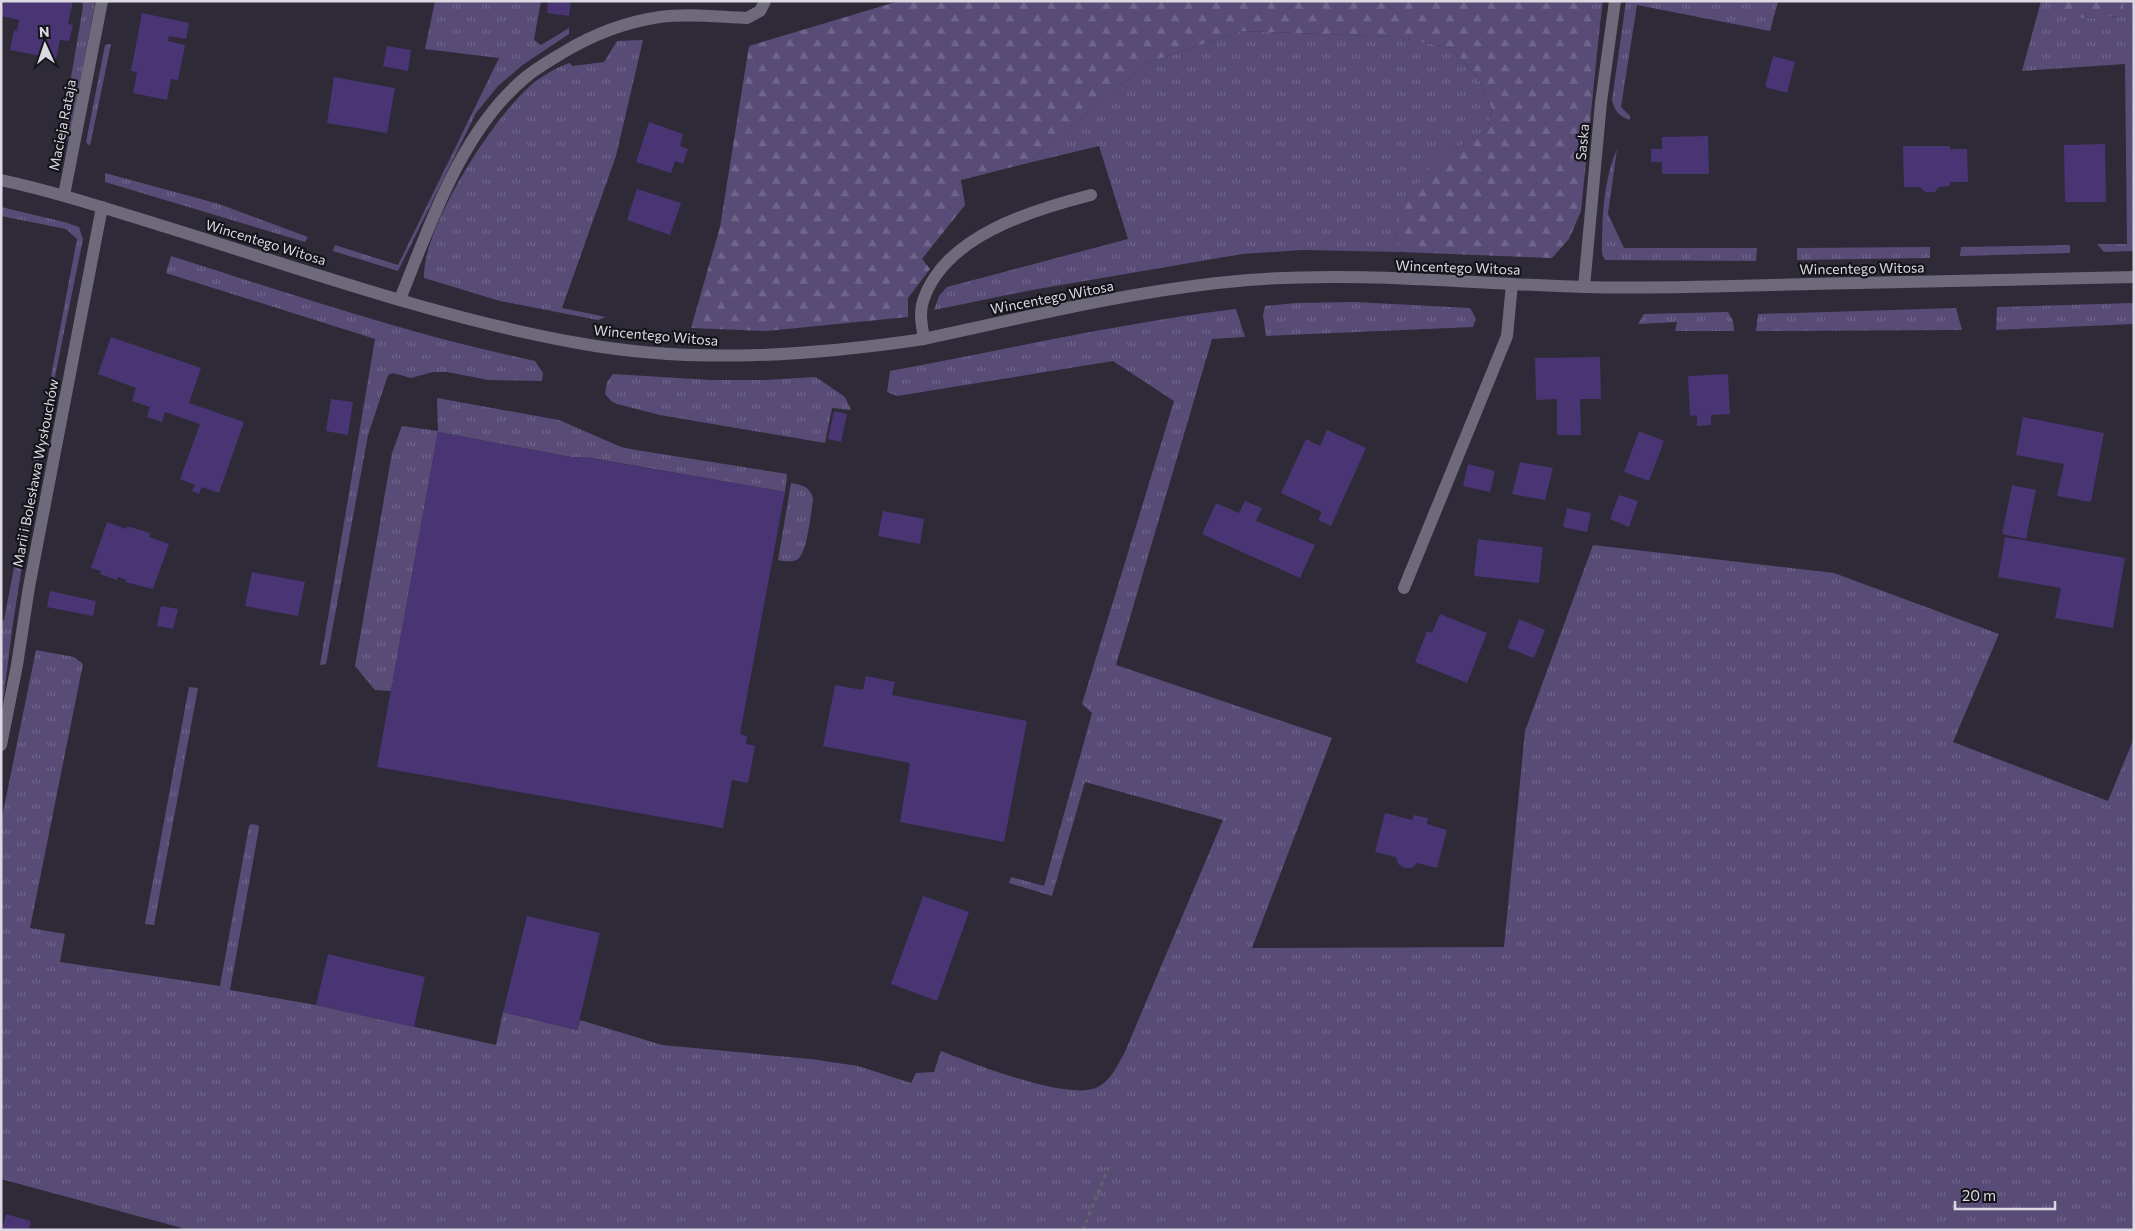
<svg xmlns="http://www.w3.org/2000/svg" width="2135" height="1231" font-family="Commissioner,sans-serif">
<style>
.grass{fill:url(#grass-tufts)}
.forest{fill:url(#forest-firs)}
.building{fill:#493573}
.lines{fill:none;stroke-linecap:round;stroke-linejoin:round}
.path{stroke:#64616d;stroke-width:3;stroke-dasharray:4 4;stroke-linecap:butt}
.service{stroke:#6e6a7b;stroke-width:12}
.minor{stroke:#6e6a7b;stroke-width:12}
.tertiary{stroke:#6e6a7b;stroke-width:12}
.labels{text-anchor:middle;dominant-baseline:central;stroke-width:4.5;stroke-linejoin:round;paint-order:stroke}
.street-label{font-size:14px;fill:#dcd9e3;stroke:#15141a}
</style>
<defs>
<pattern id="grass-tufts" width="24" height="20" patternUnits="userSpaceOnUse" patternTransform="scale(1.25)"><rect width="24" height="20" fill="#584c77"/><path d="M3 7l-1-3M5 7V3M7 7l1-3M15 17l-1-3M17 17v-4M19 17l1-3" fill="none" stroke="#6f658a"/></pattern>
<pattern id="forest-firs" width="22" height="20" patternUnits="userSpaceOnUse" patternTransform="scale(1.25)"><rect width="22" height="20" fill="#584c77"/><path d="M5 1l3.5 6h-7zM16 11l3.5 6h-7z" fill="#6f658a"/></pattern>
</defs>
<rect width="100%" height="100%" fill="#2e2a38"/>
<path class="grass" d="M82 1 95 3 70 136 60 149 54 140 61 136 83 7Z
M435 1H541L534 40 541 45 569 28V34L524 64 498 86 476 113 398 271 333 251 335 245 398 265 499 58 425 49Z
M1581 1H1603L1600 24Z
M1626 1H1778L1770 31 1637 5 1621 107 1630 116V120C1618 116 1615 111 1612 100Z
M2041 1H2050L2082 18 2123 16V1H2134V251L2104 252 2097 244H2127L2125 64 2022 71Z
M1242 31 1397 37 1451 48 1478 77 1492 109 1486 131 1435 161 1394 232 1401 252 1302 250 1242 254 1032 290 934 310 939 296 947 287 1128 239 1099 146 1028 163 1147 63Z
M643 40 616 156 562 308 606 317 598 320 500 301 424 278C422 229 492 119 530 86 541 76 556 68 569 63L573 66 604 62 617 41Z
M111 44 90 146 86 142 105 45Z
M1617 149 1608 214 1624 248H1757L1756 261 1605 260 1602 254C1602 219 1603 182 1617 149Z
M105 173 219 204 308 237 305 242 105 182Z
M1 207 64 222 79 227 83 239 48 411 44 413 77 239 66 229 1 216Z
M2070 245V253L1960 256 1961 247Z
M1930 247V258L1797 260V248Z
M171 256C291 294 411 335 535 361L543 373 542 381 489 380 447 372H433L411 378 393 373 388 375 368 435 326 664 320 665 375 339 166 273Z
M1354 302 1470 308 1476 319 1473 327 1266 336 1263 315 1265 306 1296 303Z
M2134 303V324L1996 330 1997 307Z
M1956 308 1962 330 1756 331 1758 314Z
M1236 309 1245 337 1212 339 1116 665 1332 738 1252 948 1504 947 1525 731 1593 545 1834 573 1999 634 1953 742 2108 801 2134 738V1230H182V1228L1 1179V822L36 650 74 657 83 664 30 928 65 934 60 962 220 986 249 826 251 824 258 825 259 828 230 990 316 1005 496 1045 503 1012 577 1030 580 1020 662 1045 811 1059 858 1066 911 1083 916 1073 934 1072 941 1051C972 1063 1069 1102 1098 1087 1111 1080 1117 1066 1124 1054L1223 820 1085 782 1052 896 1009 883 1011 877 1044 886 1092 713 1082 704 1174 401 1113 361 897 396 887 392 890 371C1005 350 1119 323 1236 309Z
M1728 312 1733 321 1734 331H1675L1677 322 1638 324 1644 314Z
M613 374 711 380H764L816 377 845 397 851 410 832 408 825 443 660 415 617 404 611 401 605 394 607 382Z
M437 398 559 420 621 447 636 450 787 474 785 492 591 458 571 457 438 432 391 691 375 690 355 666 392 453 402 426 438 431Z
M40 431 43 433 13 623 1 717V620H4Z
M791 483C803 485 812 488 813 500 811 513 807 553 798 559 792 563 785 561 778 560Z
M189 687 198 688 154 925 145 924Z"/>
<path class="forest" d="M899 1H1581L1600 24 1581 211 1569 239 1552 258 1401 252 1394 232 1400 209 1435 161 1486 131 1492 109 1478 77 1451 48 1397 37 1242 31 1147 63 1028 163 961 180 965 205 922 259 930 269 908 298V317L767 331 691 328 720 227 749 46Z
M2050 1H2123V16L2081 18Z"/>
<path class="building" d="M4 1H73L68 24 73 25 69 41 60 40 56 59 10 50 14 30 17 31 19 20 1 16Z
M548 1H571L569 16 547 13Z
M142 13 189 23 186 39 169 36 168 41 185 45 178 80 171 79 167 100 133 93 137 72 131 71Z
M387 46 411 50 408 71 383 66Z
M1773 56 1795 62 1787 93 1765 87Z
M334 77 395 88 387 133 327 123Z
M649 122 683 134 680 146 688 149 683 164 675 161 671 173 636 162Z
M1708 136 1709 174H1662V162H1651V149H1662V137Z
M2105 144 2106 202H2065L2064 145Z
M1903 146H1950V149H1967L1968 182H1950V186L1939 187 1935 192H1925L1920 187H1904Z
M637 189 681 203 670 235 627 220Z
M111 337 201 368 189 403 244 422 219 493 202 487 199 494 192 491 195 485 180 479 200 424 165 412 162 422 147 417 150 407 132 401 136 388 98 374Z
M1600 357 1601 399H1580L1581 435H1557V399L1536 400 1535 358Z
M1728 374 1730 414 1711 415V425L1697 426V415L1690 416 1688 376Z
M331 399 353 402 348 435 326 431Z
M834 411 847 414 841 442 828 439Z
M2023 417 2104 433 2091 502 2057 496 2064 464 2016 455Z
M1327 430 1366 448 1331 526 1318 520 1322 512 1281 493 1306 439 1320 446Z
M1639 431 1664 441 1649 481 1624 472Z
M438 432 571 457 590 458 785 492 740 734 747 736 746 744 755 746 748 783 732 780 723 828 377 767Z
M1520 462 1553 468 1545 500 1512 494Z
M1468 464 1495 471 1490 492 1463 486Z
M2012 485 2036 490 2026 539 2002 534Z
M1619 495 1638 501 1629 527 1610 519Z
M1245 501 1262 508 1256 521 1315 545 1300 578 1202 534 1216 503 1239 513Z
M1567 508 1591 513 1587 532 1563 527Z
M883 511 924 519 920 544 878 536Z
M107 522 126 529 127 526 150 533 149 537 169 544 153 589 125 582 126 580 118 577 117 580 100 574 101 571 91 568Z
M2005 537 2125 558 2113 628 2055 618 2061 588 1998 577Z
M1478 539 1543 547 1539 583 1474 576Z
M252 572 305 582 298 616 245 606Z
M50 591 96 601 93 616 47 607Z
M161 606 178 609 173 629 157 626Z
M1440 614 1487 633 1467 683 1415 662 1427 631 1432 633Z
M1519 619 1545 630 1534 658 1508 648Z
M866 676 895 682 892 695 1027 721 1004 842 900 822 910 763 823 746 835 685 863 690Z
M1385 813 1412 820 1414 815 1428 818 1427 824 1447 830 1437 868 1417 863 1412 868H1404L1398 864 1396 857 1375 852Z
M923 896 969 912 937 1001 891 984Z
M527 916 600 933 577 1030 503 1012Z
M328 954 425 977 414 1027 316 1005Z
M6 1214 31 1221 29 1230H2Z"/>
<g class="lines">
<path class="path" d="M1083 1230 1109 1166"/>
<path class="service" d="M400 299C430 225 462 129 526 77 538 67 551 60 564 52 594 34 625 22 660 17 688 13 719 17 747 18L760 11 765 1
M924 339C922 326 919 313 923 301 944 236 1032 210 1091 195
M1404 588 1507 336 1512 284"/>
<path class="minor" d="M64 195 102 1
M1584 287 1601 102 1615 1
M1 745 17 665 29 587 102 207"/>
<path class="tertiary" d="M1 180C57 192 111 210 166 227 302 269 438 318 578 343 692 364 810 356 924 339 1031 316 1139 289 1248 280 1360 271 1472 284 1584 287 1659 289 1735 286 1810 284 1918 282 2026 280 2134 277"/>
</g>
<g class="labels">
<g class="street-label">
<text transform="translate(62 125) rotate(-79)">Macieja Rataja</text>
<text transform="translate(1582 142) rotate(-85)">Saska</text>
<text transform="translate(266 242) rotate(17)">Wincentego Witosa</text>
<text transform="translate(1458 267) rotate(2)">Wincentego Witosa</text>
<text transform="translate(1862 268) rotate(-1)">Wincentego Witosa</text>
<text transform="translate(1052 297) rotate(-11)">Wincentego Witosa</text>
<text transform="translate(656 335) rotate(5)">Wincentego Witosa</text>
<text transform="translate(35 473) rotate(-79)">Marii i Bolesława Wysłouchów</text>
</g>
</g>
<rect width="2135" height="1231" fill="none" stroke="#dcd9e3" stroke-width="5"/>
<g transform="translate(45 45) rotate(357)" stroke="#15141a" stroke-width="4" paint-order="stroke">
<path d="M0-4L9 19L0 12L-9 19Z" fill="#dcd9e3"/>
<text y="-8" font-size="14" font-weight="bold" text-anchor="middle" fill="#dcd9e3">N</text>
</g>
<path d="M1955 1201v8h100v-8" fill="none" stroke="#dcd9e3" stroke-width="2.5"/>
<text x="1962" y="1201" font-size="15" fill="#dcd9e3" stroke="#15141a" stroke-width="4" paint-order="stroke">20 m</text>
</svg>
